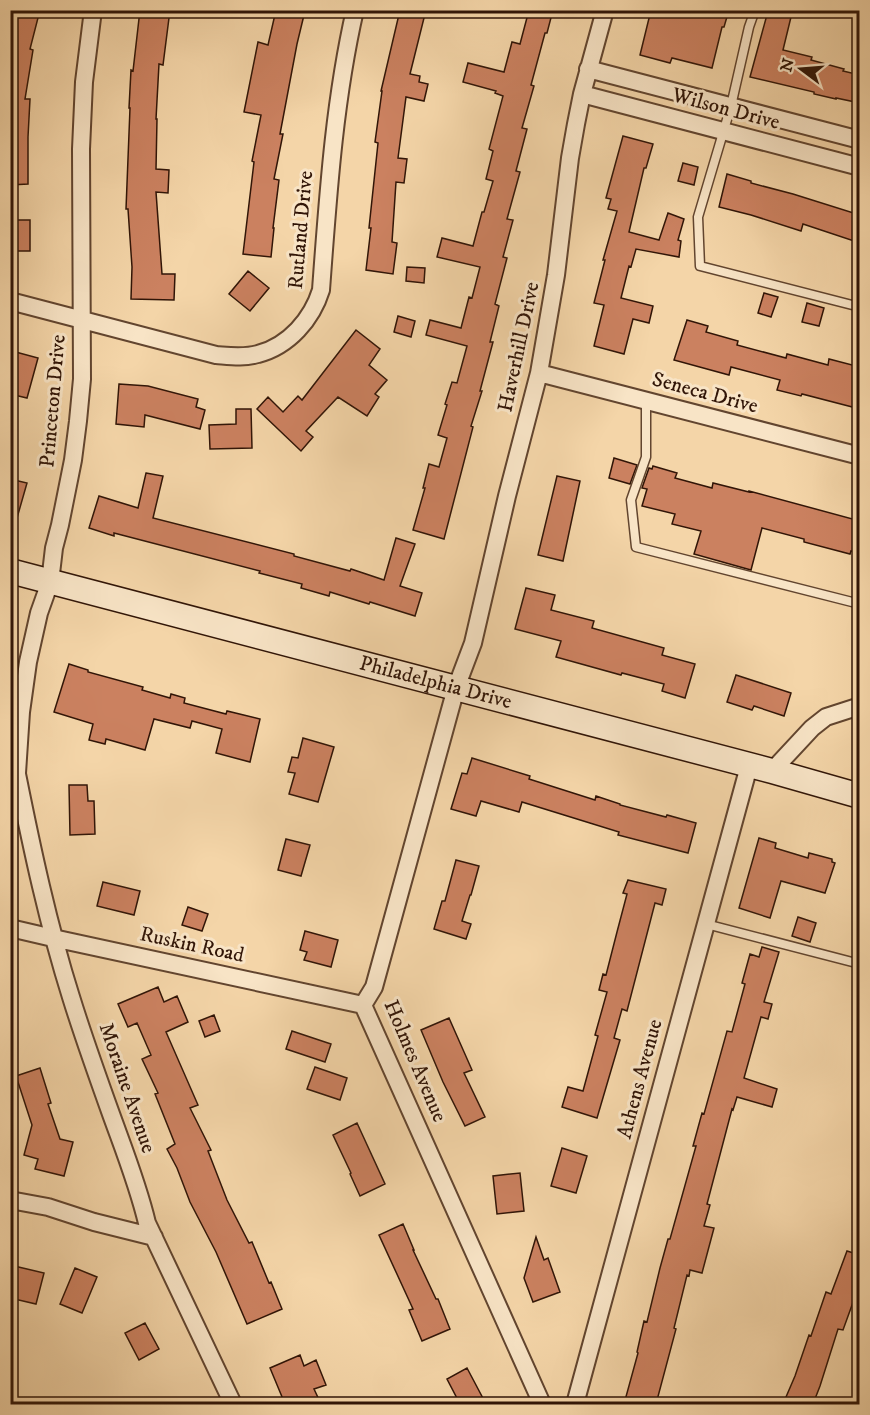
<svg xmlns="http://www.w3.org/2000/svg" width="870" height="1415" font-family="'IM FELL DW Pica',serif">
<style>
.building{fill:#cb8160;stroke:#311507;stroke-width:1.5}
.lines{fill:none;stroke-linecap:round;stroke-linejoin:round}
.service-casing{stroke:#62452f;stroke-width:11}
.minor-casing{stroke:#62452f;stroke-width:20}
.secondary-casing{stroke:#311507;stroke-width:27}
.service{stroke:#f8e4c6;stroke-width:8}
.minor{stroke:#f8e4c6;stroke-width:16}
.secondary{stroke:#f8e4c6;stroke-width:24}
.labels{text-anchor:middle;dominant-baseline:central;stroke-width:6;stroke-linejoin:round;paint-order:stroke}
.street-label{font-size:21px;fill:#311507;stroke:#f8e4c6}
</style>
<rect width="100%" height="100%" fill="#f4d5a8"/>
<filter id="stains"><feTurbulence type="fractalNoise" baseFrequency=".00333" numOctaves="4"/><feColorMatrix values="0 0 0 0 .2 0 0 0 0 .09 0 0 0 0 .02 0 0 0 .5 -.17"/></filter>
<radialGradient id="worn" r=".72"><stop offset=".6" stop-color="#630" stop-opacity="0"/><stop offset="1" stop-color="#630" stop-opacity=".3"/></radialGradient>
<path class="building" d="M10 10H40L30 49 33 50 25 99H30L28 137V184L10 185Z
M140 10H170L163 65 159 64 156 119H157L156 169 169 170 168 193 156 192 162 274H175L174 300 131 299 132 267 128 209H126L130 108H129L131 70 133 71Z
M276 10H299L298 14 304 15 297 44 280 134H283L274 179 279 180 273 228H274L271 257 243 254 254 162 252 161 261 115 244 112 258 42 268 45Z
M400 10H426L410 74 420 76 419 82 428 84 424 101 406 97 398 158 407 159 404 183 396 182 392 242 397 243 393 274 366 270 371 228H369L378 143 375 142 382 91H381Z
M529 10H553L547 33H545L531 85 534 86 522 128 527 129 516 171 520 172 507 219 513 220 503 257 507 258 495 304 499 306 490 342H493L480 391H482L471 426 473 427 444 539 413 530 425 488H423L429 464 439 467 447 438 438 435 447 405 445 404 452 382 457 383 467 346 426 335 430 320 461 328 469 297 472 298 480 267 437 257 442 238 473 246 482 212H484L493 181 486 179 493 151 489 149 503 96 495 93 496 91 463 82 468 63 504 72 512 42 520 44Z
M651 10H729L724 27H722L712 68 672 58 670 63 640 55Z
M768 11 791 17 783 50 812 57 811 60 844 69 843 71 860 75V103L836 98V99L814 94V92L750 77Z
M623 136 653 144 646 168H644L629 232 659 240 668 213 684 219 678 240 681 241 679 257 636 249 631 267 629 266 621 298 653 306 649 323 633 319 624 354 594 346 604 305 594 303 605 260H603L617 211 608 209 611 199 606 198Z
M683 163 698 167 694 185 678 181Z
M727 174 751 181V183L793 194 860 215V243L803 224 801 231 751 215 719 207Z
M10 220H30V251H10Z
M407 267 425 268 424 283 406 281Z
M248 271 269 288 250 311 229 294Z
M764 293 778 297 771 317 758 313Z
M807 303 824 308 819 326 802 322Z
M398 316 415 321 411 337 394 332Z
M687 320 708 326 706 332 738 341 737 345 786 358 787 354 828 365 829 359 860 367V409L802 394 801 396 777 390 780 380 731 367 729 375 674 360Z
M356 330 380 349 369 365 387 380 375 394 379 397 367 416 338 397 306 431 313 437 301 451 257 409 268 397 283 412 298 396 302 400Z
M12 351 38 358 27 398 10 394V359Z
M119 384 148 386 198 399 196 407 205 410 200 429 145 415 144 427 116 424Z
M236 409H251L252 448 210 449 209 425 236 424Z
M614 458 637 465 630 484 609 478Z
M653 466 677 473 675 478 712 488 713 483 749 492V491L860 521V553L851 551 850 554 804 542V539L762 528 751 570 694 554 701 531 672 524 675 514 642 506 647 489 642 488 649 468 652 469Z
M146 473 163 476 153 518 294 554V556L350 571 351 569 384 580 396 538 415 544 400 586 422 593 415 616 370 602 369 604 330 592 329 596 301 588 302 584 259 573 260 571 114 533V536L89 528 99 496 138 508Z
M557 476 580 481 563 561 538 555Z
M10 479 27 483 15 525 10 524Z
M526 588 555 595 551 610 594 621 592 628 664 648 662 655 695 664 685 698 662 691 664 684 622 673 621 675 556 657 561 641 515 629Z
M69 664 88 670V672L143 687 142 690 170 698 171 694 185 698 184 703 226 714 227 711 260 719 250 762 216 753 222 729 192 721 190 728 154 719 145 750 106 739 105 744 89 740 93 724 54 712Z
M736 675 791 693 784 716 754 706 752 710 727 702Z
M303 738 334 747 318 802 289 794 295 773 288 772 292 757 298 758Z
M472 758 530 776 529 779 595 800 596 796 620 804V805L666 817 667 815 696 823 688 853 618 835 619 832 522 802 519 812 481 801 476 816 451 809 462 773 467 774Z
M69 785H87L88 801H94L95 834 70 835Z
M759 838 776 843 775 848 808 858 809 853 832 859V862L835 863 825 893 781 881 770 918 739 908Z
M286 839 310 845 301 876 278 870Z
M456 860 479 866 471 895H470L462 921 471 924 466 939 434 929 442 901H445Z
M628 880 666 889 662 905 655 903 627 1011 622 1009 614 1038 620 1040 597 1118 562 1107 568 1087 583 1091 598 1036 595 1035 607 992 599 990 603 974 606 975 617 932 627 894 623 893Z
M103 882 140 891 134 915 97 906Z
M188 907 208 914 202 931 182 925Z
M798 917 816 923 810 942 792 936Z
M305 931 338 940 331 967 304 960 307 952 300 950Z
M762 947 779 952 764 1002 772 1004 768 1019 761 1017 744 1078 777 1089 772 1107 737 1097 733 1110 732 1109 707 1204 710 1205 704 1226 714 1228 702 1273 690 1270 689 1276 687 1275 674 1328 676 1329 656 1404H624L638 1353 637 1352 644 1321 647 1322 660 1268 668 1239H670L696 1146H693L702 1113 704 1114 727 1031 732 1032 745 984 742 983 750 954 759 957Z
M158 987 164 1002 177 996 188 1022 166 1032 198 1105 190 1108 211 1150 208 1151 227 1200 249 1243 252 1242 269 1283 271 1282 282 1309 247 1324 216 1252 190 1202 177 1168 167 1149 175 1144 155 1094 158 1093 142 1059 151 1055 137 1023 128 1027 118 1004Z
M214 1015 220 1031 205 1037 199 1021Z
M449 1018 472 1070 464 1073 485 1117 465 1126 443 1082 421 1030Z
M292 1031 331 1044 325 1062 286 1049Z
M315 1067 347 1078 340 1100 307 1089Z
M40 1068 51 1103 48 1104 60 1139 73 1142 64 1176 35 1169 38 1159 24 1155 32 1125 16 1076Z
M357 1123 385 1184 360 1196 350 1174 351 1173 333 1135Z
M562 1148 587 1156 576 1193 551 1186Z
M520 1173 524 1211 497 1214 493 1176Z
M403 1224 414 1250H413L436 1299H438L450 1329 422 1341 409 1310 413 1309 379 1235Z
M536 1237 544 1260 548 1258 560 1292 533 1302 524 1278Z
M847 1251 860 1255V1283L843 1330 838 1329 820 1386 813 1404H783L795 1376 809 1335 811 1336 826 1292 831 1294Z
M10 1265 44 1273 36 1304 10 1298Z
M75 1268 97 1277 82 1313 60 1304Z
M145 1323 159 1349 139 1360 125 1333Z
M300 1355 304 1366 316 1360 326 1385 314 1389 321 1404H285L270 1368Z
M467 1368 486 1404H460L447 1379Z"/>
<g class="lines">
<defs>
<path id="service" d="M755 10 749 27 731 106 698 217 700 266 860 307
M646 401V457L631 500 636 547 860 604
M706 924 860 964"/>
<path id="minor" d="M588 69 860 140
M582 94 860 167
M10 301 216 355C230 356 244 358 258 354 289 346 312 319 321 290 328 196 334 102 355 10
M539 373 860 456
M772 771 812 728 826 717 860 706
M17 774C32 849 48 924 71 997 83 1036 97 1075 111 1114 124 1150 138 1185 147 1223L233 1404
M10 788 17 773 21 712 28 662 39 613 50 582 54 548 60 525 73 460 78 421 82 379 81 149 84 82 93 10
M10 928 53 938 363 1005
M363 1005 374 987 456 688 473 643 507 496 539 373 556 275 570 158 576 124 582 94 605 10
M363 1005 542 1404
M10 1200 48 1207 94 1222 154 1237
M575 1404 749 766"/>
<g id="secondary">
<path id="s1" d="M10 571 772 771 860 796"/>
</g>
</defs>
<use href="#service" class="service-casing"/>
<use href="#minor" class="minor-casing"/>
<use href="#secondary" class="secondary-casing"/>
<use href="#service" class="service"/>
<use href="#minor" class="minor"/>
<use href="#secondary" class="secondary"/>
</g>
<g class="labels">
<g class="street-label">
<text transform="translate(726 109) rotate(15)">Wilson Drive</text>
<text transform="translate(301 230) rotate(-85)">Rutland Drive</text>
<text transform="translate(519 347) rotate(-78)">Haverhill Drive</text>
<text transform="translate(705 393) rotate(15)">Seneca Drive</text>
<text transform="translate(53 401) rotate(-85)">Princeton Drive</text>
<text stroke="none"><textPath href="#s1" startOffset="440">Philadelphia Drive</textPath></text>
<text transform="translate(192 945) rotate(12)">Ruskin Road</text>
<text transform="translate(415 1061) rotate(67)">Holmes Avenue</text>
<text transform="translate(640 1079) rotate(-75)">Athens Avenue</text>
<text transform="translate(127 1088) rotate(71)">Moraine Avenue</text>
</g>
</g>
<rect width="870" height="1415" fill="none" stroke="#f4d5a8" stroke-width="36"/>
<rect x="12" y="12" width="846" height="1391" fill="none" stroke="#311507" stroke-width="3"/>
<rect x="18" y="18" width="834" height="1379" fill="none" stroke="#311507" stroke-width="1.5"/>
<g transform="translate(801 69) rotate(286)" stroke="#f8e4c6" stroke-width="4.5" paint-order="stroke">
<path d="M0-4.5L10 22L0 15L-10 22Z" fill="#311507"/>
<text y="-9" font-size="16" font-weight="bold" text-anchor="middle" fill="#311507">N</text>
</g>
<rect width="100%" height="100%" filter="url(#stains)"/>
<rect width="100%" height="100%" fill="url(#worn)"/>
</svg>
